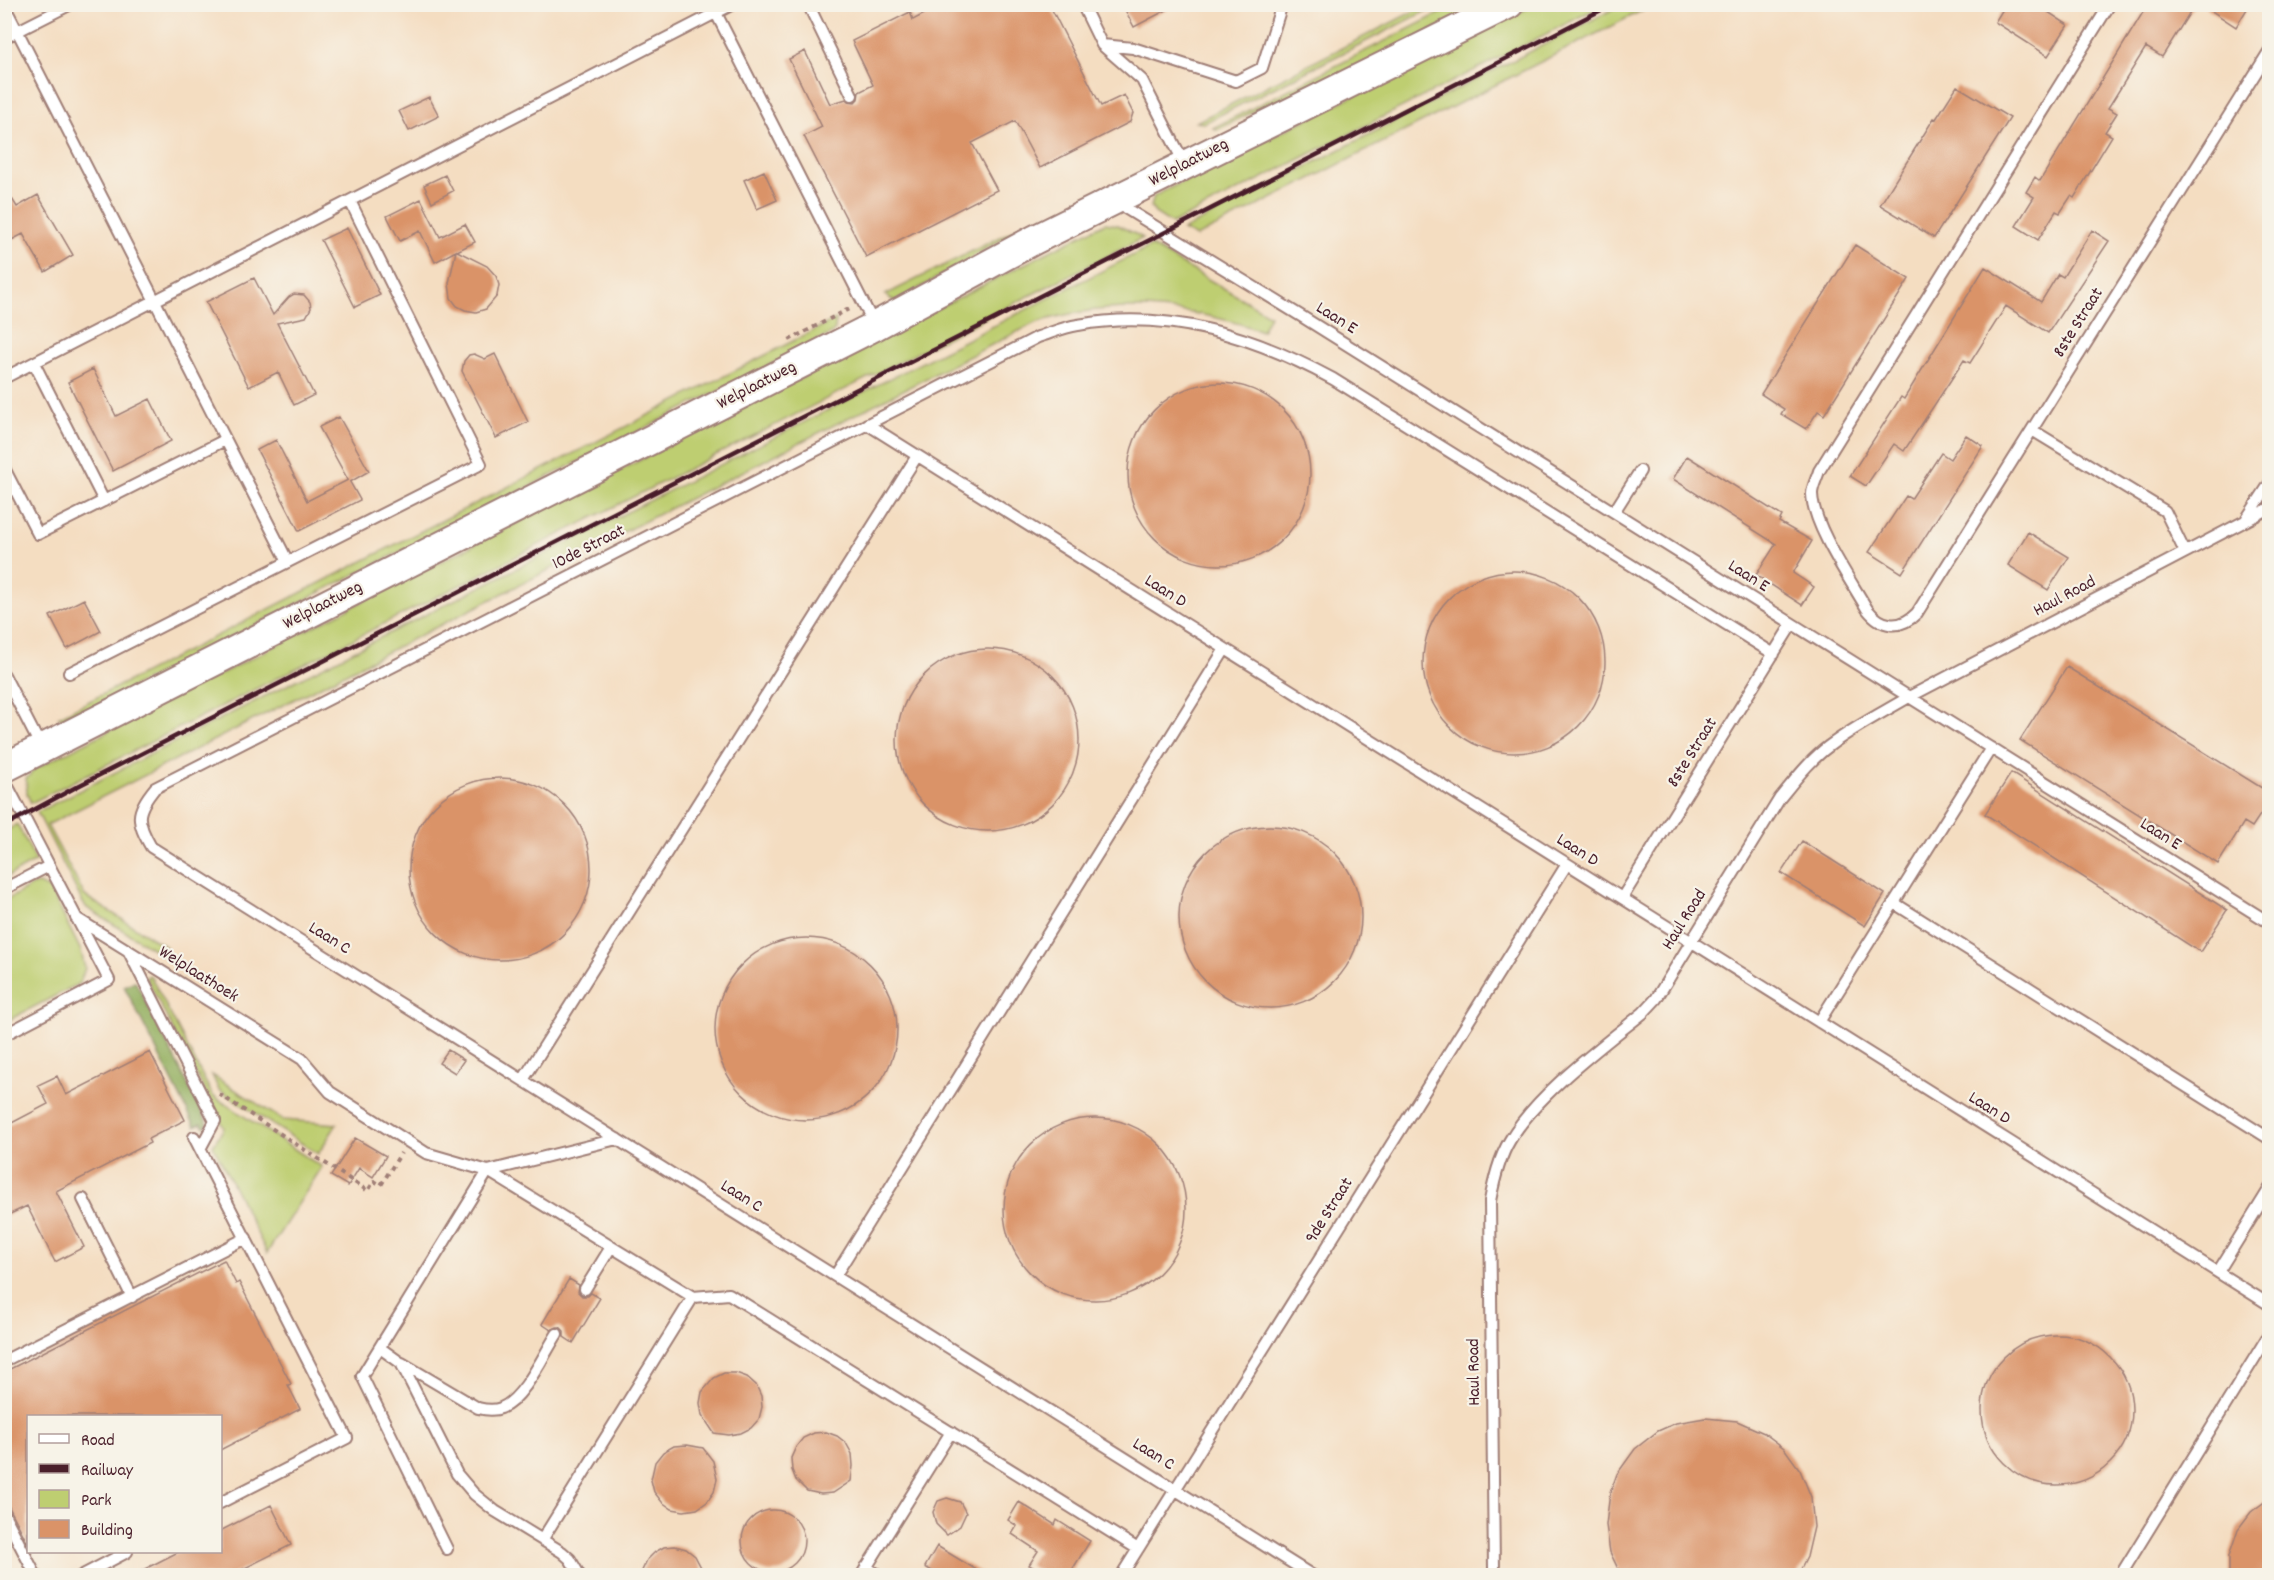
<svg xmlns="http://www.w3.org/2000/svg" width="2274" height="1580" font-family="Dekko,sans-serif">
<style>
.green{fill:#bece71;stroke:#84764e;stroke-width:1.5}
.forest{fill:#96b163;stroke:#706847;stroke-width:1.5}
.building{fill:#da9368}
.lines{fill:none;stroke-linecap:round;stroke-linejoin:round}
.lane-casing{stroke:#9f7e76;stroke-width:14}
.secondary-casing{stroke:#9f7e76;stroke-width:32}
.path{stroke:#9f7e76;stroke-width:4;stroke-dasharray:4.5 4.5;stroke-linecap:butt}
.lane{stroke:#fff;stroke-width:10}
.secondary{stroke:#fff;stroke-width:28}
.rail{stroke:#4a1f2b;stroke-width:4.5}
.labels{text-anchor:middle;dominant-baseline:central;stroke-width:4.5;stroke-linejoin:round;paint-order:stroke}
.street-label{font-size:18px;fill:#4a1f2b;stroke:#f7f3e8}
</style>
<rect width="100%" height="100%" fill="#f7f3e8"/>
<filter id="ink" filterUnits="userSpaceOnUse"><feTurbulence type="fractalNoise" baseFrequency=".0167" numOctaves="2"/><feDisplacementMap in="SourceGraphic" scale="12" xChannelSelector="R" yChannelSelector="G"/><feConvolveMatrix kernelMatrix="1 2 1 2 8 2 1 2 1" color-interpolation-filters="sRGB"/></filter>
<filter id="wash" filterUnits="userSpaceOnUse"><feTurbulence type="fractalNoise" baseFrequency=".008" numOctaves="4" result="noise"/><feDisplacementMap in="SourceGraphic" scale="24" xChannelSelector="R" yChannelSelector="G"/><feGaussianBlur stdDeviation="1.35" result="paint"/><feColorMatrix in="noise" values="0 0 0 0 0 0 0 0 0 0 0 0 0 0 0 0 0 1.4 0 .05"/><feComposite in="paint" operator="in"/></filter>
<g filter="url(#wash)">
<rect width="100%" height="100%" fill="#f4ddc1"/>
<path class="green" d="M1623 4 1653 5 1196 237 1183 230Z
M1426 5H1438L1204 123 1196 122Z
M1456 5H1481L1351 73 1270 103 1217 130 1213 128Z
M1534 5H1603L1172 224 1155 213 1151 207 1154 196Z
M1038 218 896 302 885 295Z
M1105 223 1118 225 1143 238 31 803 27 794 26 779 36 768Z
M1151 246 1270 315 1262 331C1187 305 1111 299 1035 323L47 825 85 896 166 947 161 954 87 908 83 903 37 812Z
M836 319 835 330 831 334 65 721 58 717Z
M17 824 36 861 5 878V832Z
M38 884 48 888 52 893 81 951 85 968 80 983 5 1022V901L33 885Z
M150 975 213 1096 322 1167 267 1253 213 1145 224 1128 146 977Z
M212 1075 283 1120 337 1124 318 1154 219 1090Z"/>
<path class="forest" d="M135 981 208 1124 204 1127 201 1123 195 1126 124 986Z"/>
<g id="blocks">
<path class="building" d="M943 4H1049L1101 106 1124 95 1133 113 1130 122 1040 168 1015 121 972 143 997 190 866 257 804 136 822 127 789 59 805 51 830 104 846 99 848 101 855 102 858 99 859 92 873 85 852 41 910 12 913 20Z
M1122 4H1178L1134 27Z
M2006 4H2036L2068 25 2048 56 1995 22Z
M2148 4H2195L2162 57 2146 47 2108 108 2117 113 2105 132 2112 136 2074 198 2071 196 2060 213 2056 211 2038 240 2016 226 2034 197 2026 192 2035 177 2040 181Z
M2201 4H2250L2236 27Z
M1957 86 2010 118 1934 238 1880 205 1934 118 1936 119Z
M429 97 439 116 409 131 399 111Z
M764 171 777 200 757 209 744 180Z
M445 175 453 191 432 202 424 185Z
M4 186 17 207 38 195 73 255 45 272 23 234 4 244Z
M421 199 440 237 465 224 475 242 457 251 487 266 496 276 499 285 497 296 486 309 476 312 465 310 457 306 451 298 449 283 456 251 435 262 420 231 400 241 387 216Z
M347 228 380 295 355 307 321 240Z
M2092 230 2109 241 2048 333 2006 306 1970 363 1964 360 1904 451 1894 444 1866 486 1850 476 1901 397 1904 399 1985 267 2041 302 2058 274 2063 277Z
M1855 245 1909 279 1824 415 1818 411 1806 429 1781 414 1784 409 1761 394Z
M254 278 273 315 289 297 294 294 304 295 310 302 311 308 306 317 277 323 314 395 294 405 278 372 249 387 206 302Z
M495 354 528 422 496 438 462 371 464 361 469 355 474 354 485 359Z
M93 369 116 416 150 399 171 441 113 471 68 382Z
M1128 474a91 91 0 1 1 182 0a91 91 0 1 1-182 0Z
M339 417 369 471 350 482 360 500 299 531 257 450 276 440 307 501 348 480 319 427Z
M1966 435 1983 446 1902 573 1869 552 1906 496 1911 499 1941 453 1950 459Z
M1687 456 1782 516 1779 522 1812 541 1793 573 1814 587 1802 605 1756 575 1776 544 1673 479Z
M2028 532 2069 557 2048 590 2008 565Z
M1423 662a91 91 0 1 1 182 0a91 91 0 1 1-182 0Z
M84 599 101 631 67 649 50 616Z
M897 740a91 91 0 1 1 182 0a91 91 0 1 1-182 0Z
M2067 667 2270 793V800L2252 827 2244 822 2218 864 2020 740Z
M2011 773 2227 910 2200 952 1985 814Z
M409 869a91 91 0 1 1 182 0a91 91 0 1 1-182 0Z
M1179 917a91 91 0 1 1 182 0a91 91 0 1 1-182 0Z
M1802 841 1885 894 1865 926 1781 873Z
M715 1029a91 91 0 1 1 182 0a91 91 0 1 1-182 0Z
M448 1050 464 1060 455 1073 439 1063Z
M150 1052 185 1120 148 1139 150 1143 56 1191 84 1247 55 1262 27 1206 4 1217V1127L48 1104 38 1085 57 1076 66 1095Z
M1004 1209a91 91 0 1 1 182 0a91 91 0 1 1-182 0Z
M355 1138 386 1156 373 1177 359 1168 348 1186 331 1176Z
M224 1260 236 1284 239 1282 291 1384 288 1385 300 1409 220 1450V1416H28V1544L4 1497V1372Z
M569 1279 579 1285 578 1292 582 1296H588L591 1293 600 1298 573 1343 564 1337V1331L560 1327H557L551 1330 542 1324Z
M1982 1410a75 75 0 1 1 150 0a75 75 0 1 1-150 0Z
M724 1373H736L747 1377 756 1385 761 1396 762 1407 759 1419 751 1428 741 1433 729 1435 714 1433 702 1415 700 1403 702 1392 714 1378Z
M1705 1418 1737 1421 1764 1433 1784 1448 1800 1470 1811 1497 1814 1527 1807 1557 1798 1575H1621L1610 1552 1606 1525 1610 1493 1617 1474 1635 1449 1658 1431 1676 1423Z
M826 1432 837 1436 846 1443 852 1454 853 1466 851 1481 833 1493 821 1494 807 1491 796 1480 792 1470 791 1458 796 1447 803 1438 814 1433Z
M687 1445 703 1448 713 1461 717 1479 714 1492 707 1502 697 1509 684 1511 672 1509 662 1502 654 1492 651 1480 655 1462 663 1452 674 1446Z
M947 1498 960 1502 966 1513 960 1526 947 1535 936 1524 933 1512 938 1501Z
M2270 1498V1575H2229V1556L2238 1529 2251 1512Z
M1019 1502 1055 1525 1057 1520 1090 1541 1069 1575H1046L1029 1565 1038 1551 1012 1534 1017 1526 1008 1520Z
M271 1505 291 1545 231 1575H133L180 1551H220V1531Z
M742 1541a31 31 0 1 1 62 0a31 31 0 1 1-62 0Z
M675 1546 686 1549 695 1556 705 1575H640L647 1560 655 1552 664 1547Z
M937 1546 985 1575H939L925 1567Z"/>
</g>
</g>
<g filter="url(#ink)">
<use href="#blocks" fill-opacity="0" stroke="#9f7e76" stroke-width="1.5"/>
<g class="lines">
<defs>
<path id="lane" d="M808 4 852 95
M1082 4 1102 45 1142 80 1185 165
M2110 4 1819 471C1817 478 1812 487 1812 494 1813 526 1851 581 1867 609 1882 628 1900 630 1917 613L2270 50
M4 5 288 562
M716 13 875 326
M4 38 71 4
M1102 45 1133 48 1236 81 1262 68 1282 4
M1117 203 1301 316 2270 923
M34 363 104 501
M4 378 733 4
M867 424 2270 1305
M2032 430 2165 511 2185 552
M4 468 38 534 225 440
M1614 512 1640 471
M2247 518 2270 483
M69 673 481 464 350 201
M4 675 41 747
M4 779 109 980 4 1035
M4 889 49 866
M1622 898 1792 624
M1894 903 2270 1139
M76 918 302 1059 330 1092 426 1153 488 1171 693 1297 729 1294 1138 1549
M129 952 215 1121 200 1149
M1819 1022 1991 748
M523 1080 917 456
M194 1137 347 1438 220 1503
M83 1199 132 1297
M2218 1272 2270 1188
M835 1276 1225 649
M585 1289 611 1247
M380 1348 401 1363 457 1474 474 1494 495 1511 562 1552 570 1559 580 1576
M4 1361 246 1238
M402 1363 478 1408C486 1410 494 1411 501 1408 524 1399 544 1354 557 1334
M4 1514 36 1576
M542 1540 693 1297
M447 1549 362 1376 488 1171 617 1139
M866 1567 880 1576
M81 1576 127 1552
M861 1576 951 1432
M1121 1576 1567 864
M1313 1576 151 847C136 821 135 812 155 788L1038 337C1051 333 1064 327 1078 325 1169 309 1254 336 1333 379L1774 654
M1491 1576 1494 1570 1490 1201C1494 1180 1499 1158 1510 1140 1537 1094 1601 1047 1643 1013L1656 999 1780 798C1795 780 1810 760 1829 746 1854 727 1882 713 1909 697L2270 508
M2120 1576 2270 1333"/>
<path id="secondary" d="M4 768 875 326 1034 240 1509 4"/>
</defs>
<use href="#lane" class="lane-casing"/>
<use href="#secondary" class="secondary-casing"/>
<path class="path" d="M789 340 849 309
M219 1094 368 1191 374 1181 381 1185 401 1153"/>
<use href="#lane" class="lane"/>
<use href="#secondary" class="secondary"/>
<path class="rail" d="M4 826 78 786 1613 4"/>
</g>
</g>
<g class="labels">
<g class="street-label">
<text transform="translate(1189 163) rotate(-27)">Welplaatweg</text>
<text transform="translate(1336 319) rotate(32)">Laan E</text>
<text transform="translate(2079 323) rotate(-58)">8ste Straat</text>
<text transform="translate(757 386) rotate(-27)">Welplaatweg</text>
<text transform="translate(589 548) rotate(-27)">10de Straat</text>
<text transform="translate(1748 577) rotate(32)">Laan E</text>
<text transform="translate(1165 592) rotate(32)">Laan D</text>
<text transform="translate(2065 597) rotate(-28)">Haul Road</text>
<text transform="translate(323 606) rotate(-27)">Welplaatweg</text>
<text transform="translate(1693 753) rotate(-58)">8ste Straat</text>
<text transform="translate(2160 835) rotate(32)">Laan E</text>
<text transform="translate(1577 851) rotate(32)">Laan D</text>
<text transform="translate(1685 920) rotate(-58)">Haul Road</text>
<text transform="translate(329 939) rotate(32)">Laan C</text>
<text transform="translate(198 975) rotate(32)">Welplaathoek</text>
<text transform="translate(1989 1109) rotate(32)">Laan D</text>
<text transform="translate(741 1197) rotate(32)">Laan C</text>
<text transform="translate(1330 1211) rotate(-58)">9de Straat</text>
<text transform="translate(1475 1372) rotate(-91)">Haul Road</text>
<text transform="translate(1153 1455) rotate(32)">Laan C</text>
</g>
</g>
<rect width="2274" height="1580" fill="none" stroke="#f7f3e8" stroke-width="24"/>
<rect x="27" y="1415" width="195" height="138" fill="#f7f3e8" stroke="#b29e9c" stroke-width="1.5"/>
<rect x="39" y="1434" width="30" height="9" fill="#ffffff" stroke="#b29e9c" stroke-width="1.5"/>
<text x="81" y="1445" font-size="18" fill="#4a1f2b">Road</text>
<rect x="39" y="1464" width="30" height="9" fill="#4a1f2b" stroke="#b29e9c" stroke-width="1.5"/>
<text x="81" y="1475" font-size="18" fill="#4a1f2b">Railway</text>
<rect x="39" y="1490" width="30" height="18" fill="#bece71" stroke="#b29e9c" stroke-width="1.5"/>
<text x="81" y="1505" font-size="18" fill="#4a1f2b">Park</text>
<rect x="39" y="1520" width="30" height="18" fill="#da9368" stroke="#b29e9c" stroke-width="1.5"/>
<text x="81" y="1535" font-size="18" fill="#4a1f2b">Building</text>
</svg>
